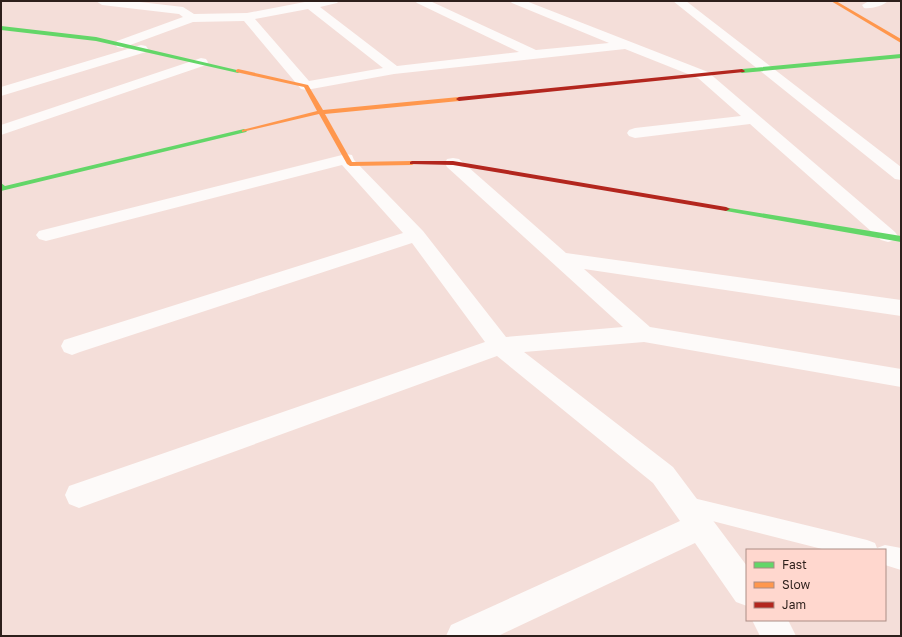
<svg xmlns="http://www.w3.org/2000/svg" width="902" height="637" font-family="'Golos Text',sans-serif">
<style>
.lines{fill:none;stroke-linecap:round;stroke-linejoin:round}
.lane{fill:#fdfaf9;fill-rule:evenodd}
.street{fill:#fdfaf9;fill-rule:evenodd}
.fast{fill:#63d668;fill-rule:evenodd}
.slow{fill:#ff974d;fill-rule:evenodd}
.jam{fill:#b3261e;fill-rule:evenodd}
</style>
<rect width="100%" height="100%" fill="#f4ded9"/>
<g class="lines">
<path class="lane" d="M685 496 867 540 875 543 877 548 885 545 901 548V570L885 565V550H826L685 514 678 512 675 505 678 498Z"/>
<path class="street" d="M96 1H131L183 7 194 14 247 13 310 1H339L337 3 320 7 397 66 519 52 417 3 415 1H430L536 50 609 43 512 3 510 1H526L708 72 895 232 898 236 895 240 888 242 881 240 750 124 635 138 629 136 627 133 629 130 635 128 741 116 698 78 625 49 394 74 306 90 301 89 244 21 193 22 122 48 117 47 115 44 117 41 183 17 179 14 102 5ZM308 9 383 68 309 81 255 19Z
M673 1H686L901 167V180L895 179Z
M869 1H888C883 6 871 9 864 8L862 5Z
M141 45 146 46 148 49 146 52 1 96V87Z
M201 58 206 59 208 62 206 65 1 135V125Z
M346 154 352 155 354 160 423 231 506 337 623 327 447 167 445 163 447 159 453 158 459 159 566 253 901 300V316L584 269 650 327 901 369V387L644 342 524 352 673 467 747 566V606L736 602 695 543 498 636H446L451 625 680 521 653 483 497 356 79 508 69 504 65 495 69 486 485 342 412 243 80 352 72 355 64 352 61 346 64 340 403 233 342 165 46 241 39 239 36 235 39 231Z
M752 620H788L796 636H760Z"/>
<path class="fast" d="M1 26 96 37 241 71 238 73 96 41 1 30Z
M901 54V58L742 73 739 71 742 69Z
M244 129 247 131 246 132 1 191V183L5 186Z
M723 207 901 236V242L726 211 722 209Z"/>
<path class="slow" d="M831 1H836L901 39V43Z
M238 69 308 85 323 110 459 97 462 99 459 101 325 114 352 162 412 161 415 163 412 165 350 166 347 164 319 114 242 132V130L317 111 304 87 236 72V70Z"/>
<path class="jam" d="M742 69 745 71 744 72 459 101 456 99 459 97Z
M412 161H453L726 207 730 209 726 211 453 165 410 164V162Z"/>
</g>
<rect width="902" height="637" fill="none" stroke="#2d1f1b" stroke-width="4"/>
<rect x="746" y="549" width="140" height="72" fill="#ffd7ce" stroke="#ab8d86"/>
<rect x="754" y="562" width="20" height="6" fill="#63d668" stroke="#ab8d86"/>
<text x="782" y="569" font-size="12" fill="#2d1f1b">Fast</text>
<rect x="754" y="582" width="20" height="6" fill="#ff974d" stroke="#ab8d86"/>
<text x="782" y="589" font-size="12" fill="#2d1f1b">Slow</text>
<rect x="754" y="602" width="20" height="6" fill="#b3261e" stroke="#ab8d86"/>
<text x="782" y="609" font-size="12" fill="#2d1f1b">Jam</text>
</svg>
